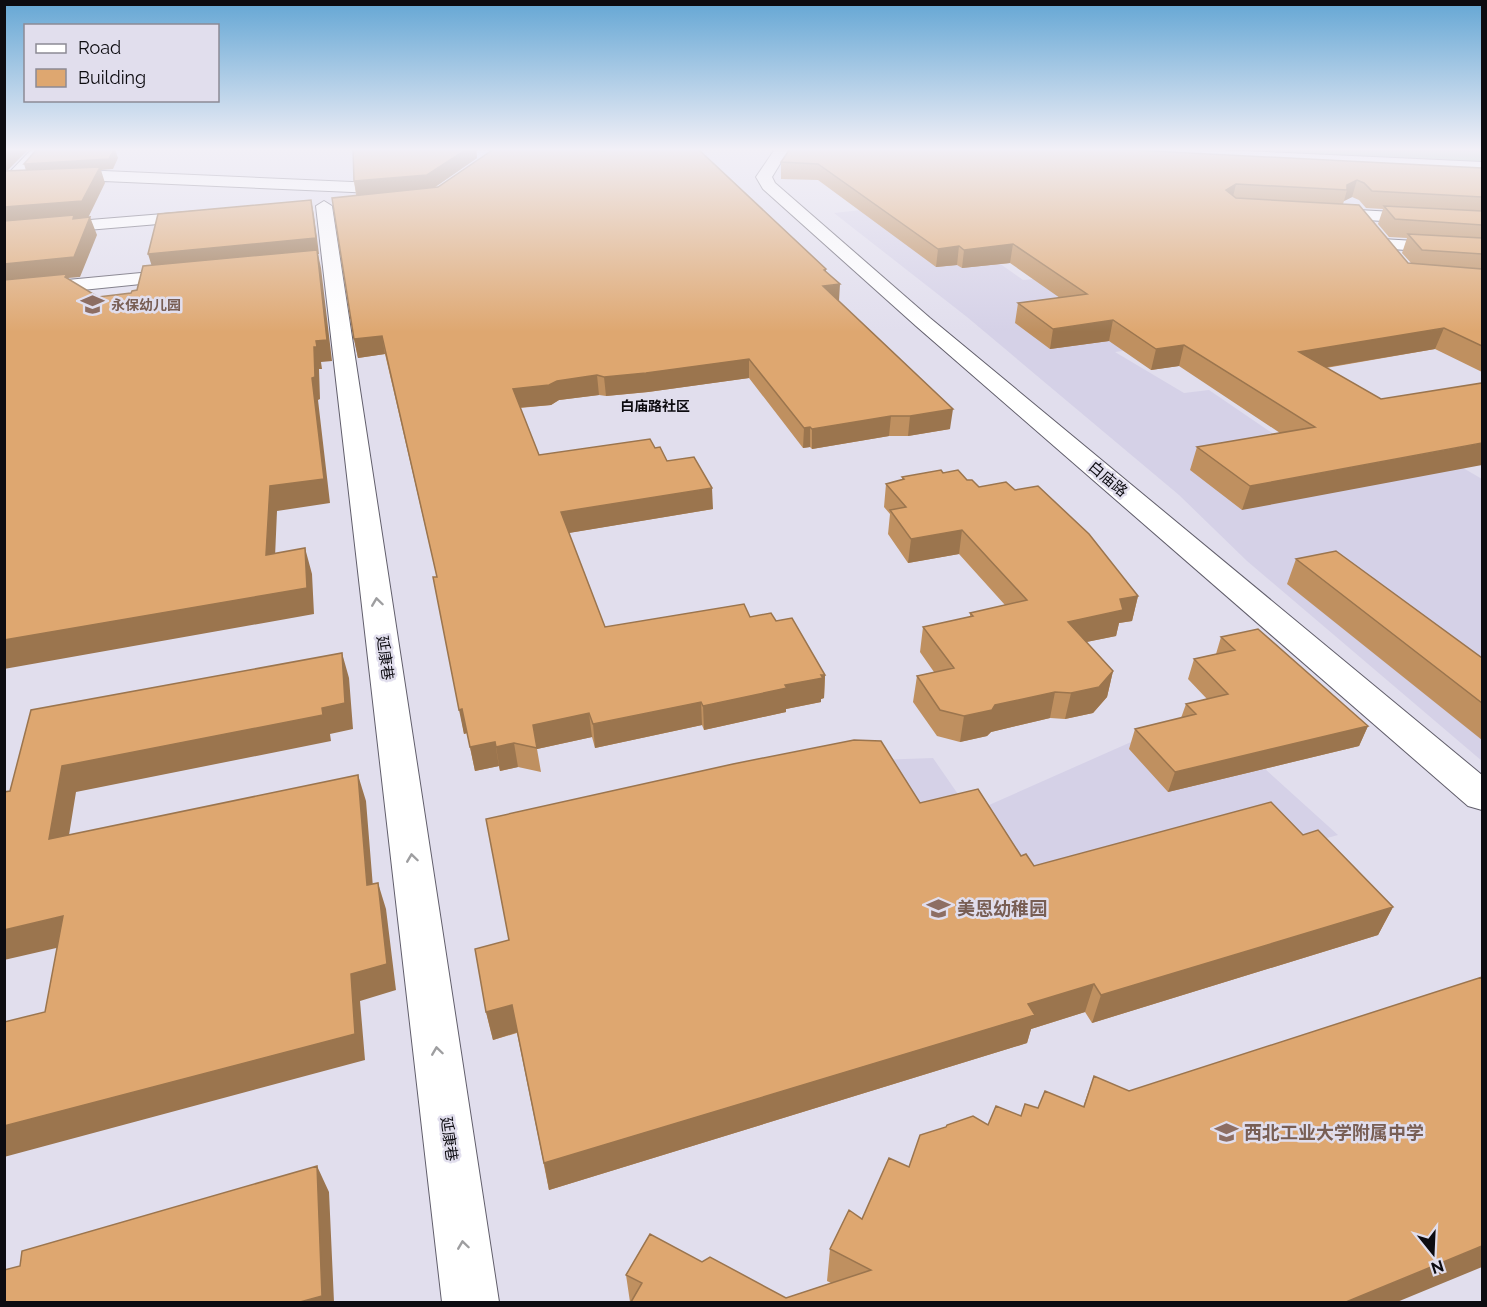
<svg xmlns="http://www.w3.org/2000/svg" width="1487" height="1307" font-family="Raleway,'Noto Sans SC',sans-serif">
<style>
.built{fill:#d5d1e7}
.green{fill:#91ba9d}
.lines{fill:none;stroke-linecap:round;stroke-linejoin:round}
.minor-casing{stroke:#615e6b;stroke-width:2}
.highway-casing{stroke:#615e6b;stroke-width:2}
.minor{fill:#fff;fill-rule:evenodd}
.highway{fill:#fff;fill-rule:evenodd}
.wall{fill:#bf9060;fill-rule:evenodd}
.shaded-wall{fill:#9b754e}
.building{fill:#dea770;stroke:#9b754e;stroke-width:1.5}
.oneway{stroke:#9e9ea0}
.labels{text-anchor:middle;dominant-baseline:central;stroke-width:5;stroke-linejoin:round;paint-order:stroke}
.far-education-label{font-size:14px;font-weight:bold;fill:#785e54;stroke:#e1deed;text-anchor:start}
.far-neighbourhood-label{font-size:14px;font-weight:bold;fill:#0d0c11;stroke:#e1deed}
.street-label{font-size:15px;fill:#0d0c11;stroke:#e1deed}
.near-education-label{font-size:18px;font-weight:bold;fill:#785e54;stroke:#e1deed;text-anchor:start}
</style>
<rect width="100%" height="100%" fill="#e1deed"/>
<path class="built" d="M916 204 1023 280 1074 275 1262 332 1115 352 1184 393 1209 390 1278 437 1386 423 1482 479V761L1247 561 1179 495 967 317 834 213Z
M1201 711 1338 835 574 1047 738 765 933 758 971 813Z"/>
<path class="green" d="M1163 149H1482V163Z"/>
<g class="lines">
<defs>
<path id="minor" d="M32 149H47L22 177 104 171 398 184 406 189 398 194 104 181 4 186V178Z
M775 149H789L772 177 775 183 930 318 1482 775V810L1468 806 916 326 763 189 756 177Z
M324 201 332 206 499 1302H442L316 206Z
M1323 208 1482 217V227L1317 217 1315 213Z
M200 211 206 212 208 216 206 220 4 237V227Z
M1382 239 1482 245V255L1376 248 1373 244 1376 240Z
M183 269 190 271 192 275 190 279 4 298V286Z"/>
<path id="highway" d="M1096 149H1199L1482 162V170L1103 153Z"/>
</defs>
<use href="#minor" class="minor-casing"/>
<use href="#highway" class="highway-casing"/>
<use href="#minor" class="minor"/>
<use href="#highway" class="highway"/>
</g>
<path class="wall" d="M353 149H476L477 158 434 188 826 272 839 301 950 429 908 436H889L812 449 810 447 803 448 749 378 648 392 606 396 599 395 559 400 551 405 520 408 539 455 655 448 713 509 568 533 605 627 750 617 776 621 825 675 824 698 821 699V702L786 709V712L704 730 702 725 595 748 592 737 537 749 541 772 518 767 500 771 499 766 475 771 467 733 464 734 437 577 385 354 358 358 354 339 356 195 354 181Z
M781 162 1482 168V372L1435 349 1326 368 1381 399 1242 510 1190 470 1197 447 1280 433 1179 366 1151 370 1109 341 1050 349 1015 323 1018 303 1060 298 1010 263 962 268 957 265 936 267 818 180 781 179ZM1352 197 1359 200 1366 208 1383 209 1378 224 1389 237 1407 238 1402 253 1411 263H1408L1343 204 1344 201Z
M943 473 967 480 979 487 1015 490 1138 596 1132 621 1119 623 1116 636 1086 642 1113 671 1107 697 1093 713 1065 719 1050 718 991 732 987 736 960 742 937 736 913 702 917 676 934 672 920 652 923 627 970 617V613L1005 605 959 554 908 563 888 534 890 514 884 507 886 484 902 480V477Z
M1296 559 1482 658V740L1287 584Z
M1221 637 1368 726 1359 746 1168 792 1129 749 1135 729 1181 718 1186 704 1207 699 1188 679 1194 659 1216 654Z
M920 803 1021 856 1034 866 1303 835 1393 907 1378 935 1092 1023 1085 1012 1031 1029 1027 1043 549 1190 517 1033 493 1040 486 1012 509 940Z
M1094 1076 1397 1302H630L626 1275 702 1262 786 1298 831 1283 827 1281 830 1249 862 1219 909 1167 988 1125 1021 1116 1038 1108 1083 1107Z"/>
<path class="shaded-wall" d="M8 149H29L4 174V152Z
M115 149 118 158 113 169 101 170 105 183 88 218 4 225V207L27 174 24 164Z
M455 149H476L477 158 429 191 357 197 354 181Z
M1357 180 1352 197 1344 201 1347 190V185Z
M1236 184 1232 201 1226 190Z
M311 200 314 215 319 254H318L321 268 332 361 321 362 322 369H319L320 399 318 400 330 503 277 511 274 580 153 270 148 254Z
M90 217 97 235 80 277 68 278 74 293 4 284V264Z
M1013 244 1010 263 962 268 964 250Z
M959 246 957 265 936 267 938 249Z
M826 269V286L840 284 839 301 823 303 824 270Z
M1113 320 1109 341 1050 349 1053 329Z
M1444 328 1435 349 1292 373 1299 352Z
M382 336 385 354 358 358 354 339Z
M1184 345 1179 366 1151 370 1156 349Z
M749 359V378L648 392 606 396 604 377Z
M597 375 599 395 559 400 551 405 515 408 513 389 557 381Z
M953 409 950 429 908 436 910 416Z
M891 416 889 436 812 449V429Z
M810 427V447L803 448 804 428Z
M1482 443V465L1242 510 1250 486Z
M712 488 713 509 563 534 561 512Z
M962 530 959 554 908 563 911 539Z
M305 548 312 574 314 614 4 669V640Z
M1138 596 1132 621 1119 623 1116 636 1062 647 1068 622 1120 599Z
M342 653 349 678 353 729 330 734 331 741 76 792 64 866 49 839 62 766 322 708Z
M1113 671 1107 697 1093 713 1065 719 1071 693Z
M825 675 824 698 821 699V702L786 709V712L704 730 703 706Z
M1055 692 1050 718 991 732 987 736 960 742 964 716 995 705Z
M701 702 702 725 595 748 593 724Z
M462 709 467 733 464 734 459 710Z
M589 713 592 737 537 749 533 725Z
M1368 726 1359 746 1168 792 1175 772Z
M495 742 499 766 475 771 470 747Z
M514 743 518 767 500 771 496 747Z
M358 775 366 801 375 912 367 885Z
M378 883 386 909 396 990 360 1001 365 1060 4 1157V1126L351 974Z
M1393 907 1378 935 1092 1023 1101 995Z
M63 916 78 943 4 960V930Z
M1094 984 1085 1012 1031 1029 1027 1043 549 1190 544 1163 1028 1004Z
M512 1005 518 1032 493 1040 486 1012Z
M317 1166 329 1192 334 1302H300Z
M1482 1246V1267L1397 1302H1346Z"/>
<path class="building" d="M37 149H114L109 159 24 164Z
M353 149H467L427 175 354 181Z
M494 149H567L605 151 607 149H698L826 269 824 270 840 284 823 286 953 409 910 416H891L812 429 810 427 804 428 749 359 646 373 604 377 597 375 557 381 549 385 513 389 539 455 650 439 655 448 660 447 667 461 694 457 712 488 561 512 605 627 744 604 750 617 771 613 776 621 792 618 825 675H821L823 678 785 685 787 688 703 706 701 702 593 724 589 713 533 725 537 748 514 743 496 747 495 742 470 747 462 709 459 710 433 577H437L382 336 354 339 332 198 438 187Z
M790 149H1112L1482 168V197L1372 191 1364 183 1357 180 1347 185V190L1236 184 1226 190 1236 198 1359 205 1408 263 1482 269V346L1444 328 1299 352 1381 399 1482 383V443L1250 486 1197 447 1315 427 1184 345 1156 349 1113 320 1053 329 1018 303 1087 294 1013 244 964 250 959 246 938 249 818 164 781 162Z
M100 167 82 201 4 207V171Z
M311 200 316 238 148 254 158 214Z
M1384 206 1482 211V225L1395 219Z
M74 215 73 219 90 217 74 257 4 264V221Z
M1408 234 1482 238V254L1422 250Z
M317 250 327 340 316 341 317 347H314L315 377 312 378 324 479 270 486 266 555 305 548 307 588 4 640V280L67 274 65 277 98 297 131 293 132 291 137 290 143 266Z
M941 470 943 473 958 470 967 480H972L979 487 1006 482 1015 490 1038 486 1089 534 1138 596 1120 599 1123 610 1068 622 1113 671 1099 687 1071 693 1055 692 995 705 992 710 964 716 940 710 917 676 954 668 923 627 973 616 970 613 1027 600 962 530 911 539 890 510 906 507 886 484 904 479 902 477Z
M1336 551 1482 658V703L1296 559Z
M1258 629 1368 726 1175 772 1135 729 1196 714 1186 704 1228 694 1194 659 1235 650 1221 637Z
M342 653 345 703 322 708 323 715 62 766 49 839 358 775 367 885 378 883 387 964 351 974 355 1034 4 1126V1022L45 1012 63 916 4 930V792L10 791 31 710Z
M854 740 881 741 920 803 978 789 1021 856 1026 854 1034 866 1271 802 1303 835 1318 830 1393 907 1101 995 1094 984 1028 1004 1035 1015 544 1163 512 1005 486 1012 475 949 509 940 486 819 733 764Z
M1482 977V1246L1346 1302H631L642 1283 626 1275 650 1234 702 1262 710 1257 786 1298 871 1270 830 1249 849 1210 862 1219 889 1158 909 1167 920 1135 946 1127 947 1125 973 1116 988 1125 996 1106 1021 1116 1025 1104 1038 1108 1045 1091 1084 1107 1094 1076 1129 1091Z
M317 1166 322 1296 300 1302H4V1270L20 1266 22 1251Z"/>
<defs><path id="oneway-chevron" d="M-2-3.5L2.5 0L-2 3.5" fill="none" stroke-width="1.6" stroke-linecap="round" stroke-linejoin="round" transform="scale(1.5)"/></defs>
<g class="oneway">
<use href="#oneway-chevron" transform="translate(377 602) rotate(-98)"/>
<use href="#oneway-chevron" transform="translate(412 858) rotate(-98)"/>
<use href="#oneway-chevron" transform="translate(437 1051) rotate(-98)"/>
<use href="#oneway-chevron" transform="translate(463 1245) rotate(-98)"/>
</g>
<linearGradient id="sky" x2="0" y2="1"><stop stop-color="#64a6d4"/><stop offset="0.45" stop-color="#f2f0f7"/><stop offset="1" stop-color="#f2f0f7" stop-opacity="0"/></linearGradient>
<rect width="1487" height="332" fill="url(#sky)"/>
<defs>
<symbol id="school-bare" viewBox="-9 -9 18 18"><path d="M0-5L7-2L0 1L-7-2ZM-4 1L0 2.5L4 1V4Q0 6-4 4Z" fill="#8d6e63" stroke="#e1deed" stroke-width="2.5" paint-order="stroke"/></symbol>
</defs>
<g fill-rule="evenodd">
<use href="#school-bare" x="76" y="288" width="33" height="33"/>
<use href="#school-bare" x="922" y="892" width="33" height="33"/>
<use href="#school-bare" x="1210" y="1116" width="33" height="33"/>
</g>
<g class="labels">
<g class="far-education-label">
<text x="111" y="305">永保幼儿园</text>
</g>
<g class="far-neighbourhood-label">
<text x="655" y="406">白庙路社区</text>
</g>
<g class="street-label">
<text transform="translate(1108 479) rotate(40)">白庙路</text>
<text transform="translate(385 658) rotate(82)">延康巷</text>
<text transform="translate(449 1139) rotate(82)">延康巷</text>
</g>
<g class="near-education-label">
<text x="957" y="908">美恩幼稚园</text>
<text x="1244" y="1132">西北工业大学附属中学</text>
</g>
</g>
<rect width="1487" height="1307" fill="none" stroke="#0d0c11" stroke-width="12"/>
<rect x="24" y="24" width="195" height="78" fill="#e1deed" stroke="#8c8a95" stroke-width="1.5"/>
<rect x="36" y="44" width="30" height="9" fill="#ffffff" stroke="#8c8a95" stroke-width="1.5"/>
<text x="78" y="54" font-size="18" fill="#0d0c11">Road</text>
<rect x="36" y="69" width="30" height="18" fill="#dea770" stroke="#8c8a95" stroke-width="1.5"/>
<text x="78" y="84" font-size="18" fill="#0d0c11">Building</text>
<g transform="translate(1433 1253) rotate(162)" stroke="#e1deed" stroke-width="4.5" paint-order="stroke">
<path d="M0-4.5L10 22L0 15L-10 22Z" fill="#0d0c11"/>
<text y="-9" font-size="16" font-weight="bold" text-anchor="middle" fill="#0d0c11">N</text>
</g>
</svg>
